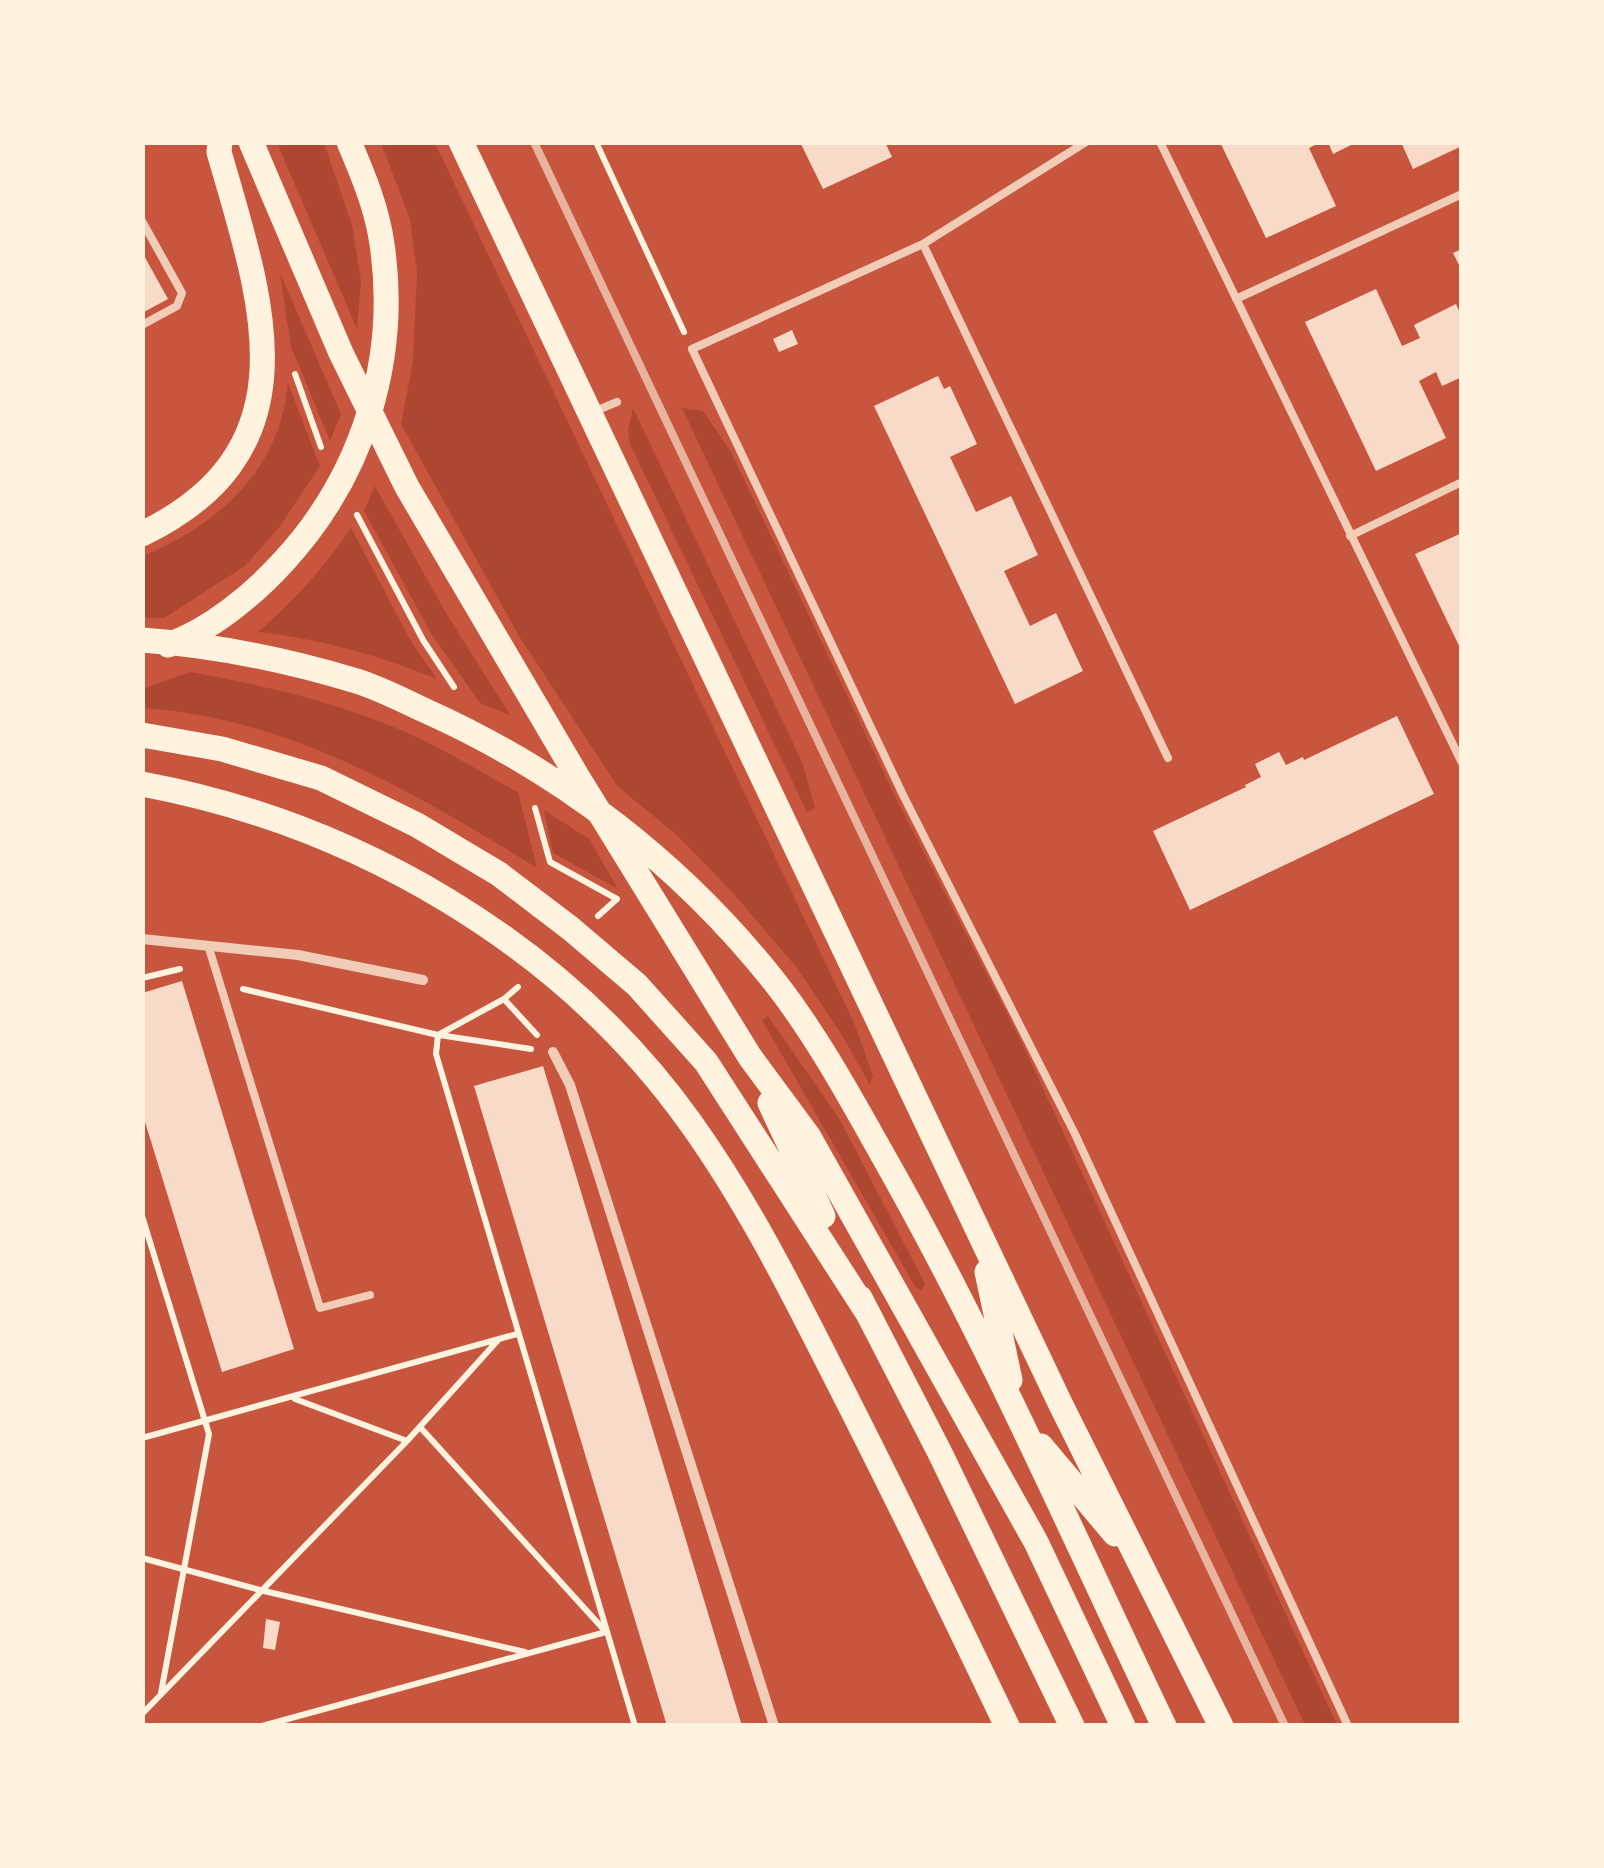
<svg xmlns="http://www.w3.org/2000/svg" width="1604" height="1868" font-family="Inter,sans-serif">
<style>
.green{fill:#ae4732}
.building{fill:#f7dbc8}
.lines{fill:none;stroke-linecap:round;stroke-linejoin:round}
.path{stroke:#fff3e0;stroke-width:6}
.service{stroke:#f1ccb7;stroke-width:8}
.minor{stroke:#f1ccb7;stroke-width:10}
.primary{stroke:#fff3e0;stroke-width:25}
.rail{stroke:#e9b49f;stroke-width:8}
</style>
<rect width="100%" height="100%" fill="#c8553d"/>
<path class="green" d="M277 143H324L352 225 361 281 357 329Z
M381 143H435L854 1023 873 1076 870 1085 842 1035 797 968 732 892 677 835 618 787 519 636 401 424 413 361 417 272 410 219Z
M280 273 341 414 330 441 291 347Z
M288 383 320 466 280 526 245 566 164 618H143V556C218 525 281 469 288 383Z
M633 408 802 762 815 808 807 812 630 444 628 430Z
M682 408 703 411 731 452 896 798 1022 1043 1337 1725H1305Z
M375 486 446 613 510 715 480 703 432 635 364 511Z
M351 528 412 643 437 679C378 655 321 639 258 632 294 601 324 568 351 528Z
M190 672C262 685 333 701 401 730 441 747 480 772 518 792L537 868C416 793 289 718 143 708V689Z
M544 810 589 839 618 889 553 853Z
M768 1016 840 1120 925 1284 921 1290 916 1288 762 1020Z"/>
<path class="building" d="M800 142H885L892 157 823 189Z
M1220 142H1321L1309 148 1336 206 1266 238Z
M1328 142H1357L1333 154Z
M1401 142H1462V146L1413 169Z
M1462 249V271L1453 253Z
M142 252 168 299 142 313Z
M1376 289 1402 346 1420 338 1414 325 1456 304 1462 317V377L1442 386 1436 372 1419 381 1446 438 1376 471 1305 322Z
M792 330 798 344 779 352 773 339Z
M938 376 944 389 950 386 977 444 950 457 976 512 1011 496 1038 555 1004 571 1030 626 1056 613 1083 671 1015 704 874 406Z
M1462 533V652L1415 554Z
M1397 716 1434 794 1190 910 1153 831 1246 787 1245 785 1261 777 1255 764 1279 752 1286 765 1303 757 1304 760Z
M182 981 294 1349 222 1372 142 1112V993Z
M543 1066 660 1454 742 1726H667L619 1567 474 1086Z
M266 1619 280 1622 275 1650 263 1648Z"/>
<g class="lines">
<path class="path" d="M596 142 684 332
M295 374 321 447
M357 515 423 640 454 687
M535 808 550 862 617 899 598 916
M142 978 180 969
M243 989 438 1035 436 1054 635 1726
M504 999 537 1035
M438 1035 504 999 518 987
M439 1035 531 1049
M142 1216 209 1434 161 1693
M295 1399 407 1441
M142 1438 517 1334
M142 1558 264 1591 525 1652
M142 1714 407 1441 499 1339
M262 1726 606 1632 420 1427"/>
<path class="service" d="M1086 142 923 244 692 349 903 795 1075 1134 1348 1726
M1160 142 1462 763
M142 221 182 293 177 306 142 325
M923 244 1168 758
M1236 299 1462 194
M593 412 617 402
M1350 536 1462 482
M208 945 320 1308 370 1295"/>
<path class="minor" d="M142 939 298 955 423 980
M553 1052 570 1085 774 1726"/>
<path class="primary" d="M251 142 341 353 407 487 577 776 750 1057 809 1137 1036 1542 1123 1726
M461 142 1060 1403 1221 1726
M142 534C318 449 261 299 219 152L220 142
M142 640C212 645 286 660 353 680 378 687 402 700 426 711 562 772 681 864 774 981 821 1041 857 1110 895 1177 994 1354 1076 1542 1164 1726
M168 645C211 630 254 594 284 561 363 475 399 360 382 244 377 208 363 175 349 142
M142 735 222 749 321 778 417 825 499 874 570 928 637 985 706 1062 867 1312
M142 784C356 824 562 943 690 1122 746 1200 790 1287 833 1372 893 1489 950 1607 1007 1726
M770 1103 823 1216
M987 1272 1010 1380
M860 1298 939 1451 1072 1726
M1041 1446 1115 1534"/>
<path class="rail" d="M534 142 1285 1726"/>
</g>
<rect width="1604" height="1868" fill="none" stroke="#fff3e0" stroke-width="290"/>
</svg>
